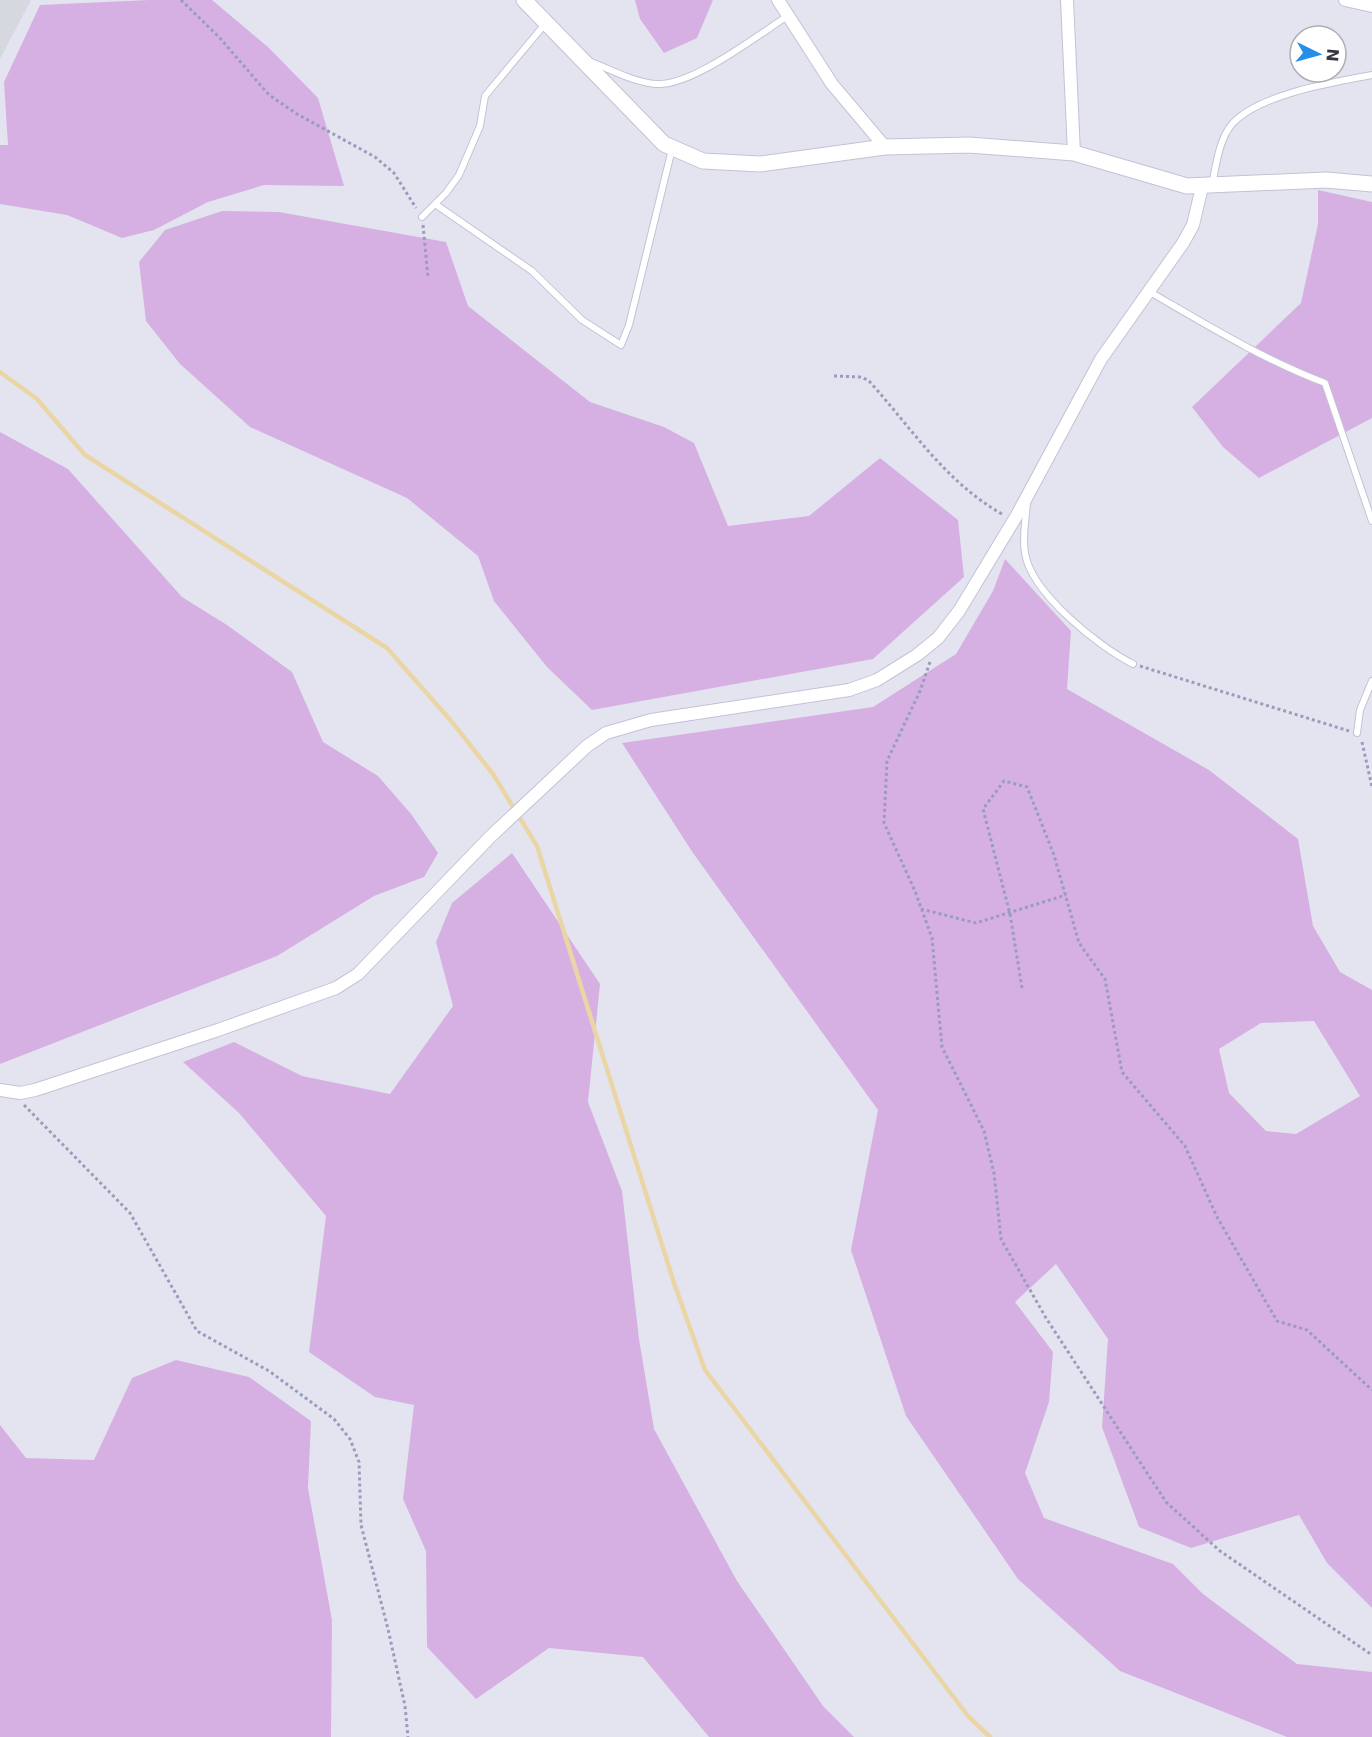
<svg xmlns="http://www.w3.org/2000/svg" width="1372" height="1737" font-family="'DejaVu Sans',sans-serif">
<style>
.industrial{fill:#d6d8e0}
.green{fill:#d6b0e2;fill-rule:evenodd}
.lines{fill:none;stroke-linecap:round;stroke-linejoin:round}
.stream{stroke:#ead6a4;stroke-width:4.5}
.service-casing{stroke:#c2c2d6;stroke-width:8}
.minor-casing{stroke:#c2c2d6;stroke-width:14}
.tertiary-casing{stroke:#c2c2d6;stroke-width:17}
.path{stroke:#9a9cbc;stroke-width:3;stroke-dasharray:3 3;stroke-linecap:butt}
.service{stroke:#fff;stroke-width:6}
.minor{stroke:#fff;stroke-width:12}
.tertiary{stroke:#fff;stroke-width:15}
</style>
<rect width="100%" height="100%" fill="#e4e4f1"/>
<path class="industrial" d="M0 0H31L0 59Z"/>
<path class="green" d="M149 0H212L269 48 318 98 344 186 264 185 208 202 154 230 122 238 67 215 0 204V145H8L4 82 40 5Z
M635 0H713L697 38 664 53 640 19Z
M1318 190 1372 202V418L1259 478 1223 447 1192 407 1301 303 1318 224Z
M222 211 279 212 446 242 468 306 590 402 664 427 694 443 728 526 809 516 880 458 958 520 964 577 873 659 592 710 547 667 494 601 478 556 407 498 250 427 180 364 146 321 139 262 165 230Z
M0 432 68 469 182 597 227 625 292 672 323 742 378 776 411 814 438 853 424 877 374 896 277 956 0 1064Z
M1005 559 1071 631 1067 689 1209 770 1298 839 1313 926 1340 972 1372 990V1608L1327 1563 1299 1515 1191 1548 1139 1527 1102 1427 1108 1339 1056 1264 1015 1302 1053 1352 1049 1402 1025 1473 1044 1518 1173 1564 1203 1594 1297 1664 1372 1672V1737H1287L1120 1671 1018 1579 906 1416 851 1250 878 1110 693 853 622 743 873 707 956 654 993 591ZM1314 1021 1360 1096 1296 1134 1266 1131 1229 1093 1219 1049 1261 1023Z
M512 853 600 984 588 1102 622 1191 639 1339 654 1429 737 1581 823 1706 854 1737H709L643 1657 549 1648 476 1699 427 1647 426 1551 403 1499 414 1405 375 1397 309 1352 326 1216 239 1113 183 1062 234 1042 302 1076 390 1094 453 1006 436 942 452 903Z
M176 1360 249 1377 311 1421 308 1488 332 1620 331 1737H0V1425L26 1458 94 1460 132 1378Z"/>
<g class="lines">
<path class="stream" d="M0 372 37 399 85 455 387 648 452 722 493 774 537 846 674 1283 705 1370 968 1716 990 1737"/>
<defs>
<path id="service" d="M591 62C612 70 633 82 656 84 691 87 758 35 789 15
M1212 185C1216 166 1219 138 1233 123 1260 94 1334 82 1372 75
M435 204 532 271 582 320 621 345 629 325 672 149
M422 217 446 193 459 175 480 126 485 96 545 24
M1150 292C1207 325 1264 360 1325 383L1372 521
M1027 502C1026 518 1022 538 1025 553 1031 593 1099 647 1133 664
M1357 733 1360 710 1372 681"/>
<path id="minor" d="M778 0 832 84 885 147
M1067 0 1074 153
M1345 0 1372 6
M0 1090 20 1093 35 1090 218 1030 336 988 358 974 490 837 587 746 606 733 651 720 849 690 877 680 917 655 938 638 959 611 1017 515 1101 359 1183 243 1193 225 1202 187"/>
<path id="tertiary" d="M524 0 664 144 703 161 760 164 885 147 969 145 1074 153 1187 186 1326 180 1372 184"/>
</defs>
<use href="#service" class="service-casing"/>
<use href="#minor" class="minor-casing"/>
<use href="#tertiary" class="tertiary-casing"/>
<path class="path" d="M181 0 219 37 269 95 297 114 375 157 394 173 416 208
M423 225 428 277
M834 376 860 377 868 380C912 428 944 481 1002 514
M930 662 920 691 887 761 884 823 915 891 932 938 942 1047 984 1131 994 1173 1001 1239 1046 1318 1166 1502 1220 1551 1372 1655
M1140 666 1349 731
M1362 742 1372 787
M921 909 976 923 1066 895
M1022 988 1010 914 983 809 1004 781 1027 787 1054 855 1079 943 1105 979 1122 1072 1185 1146 1217 1217 1277 1321 1307 1330 1372 1390
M24 1105 130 1213 197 1331 269 1371 334 1419 350 1439 359 1462 361 1525 388 1629 405 1706 408 1737"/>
<use href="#service" class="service"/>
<use href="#minor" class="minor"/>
<use href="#tertiary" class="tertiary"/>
</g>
<g transform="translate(1318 54) rotate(95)"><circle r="28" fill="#ffffff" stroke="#aeafb3" stroke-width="1.5"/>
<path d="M0-4.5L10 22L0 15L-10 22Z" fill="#238fe9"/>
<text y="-9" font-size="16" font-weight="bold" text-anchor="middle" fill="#353642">N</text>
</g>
</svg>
